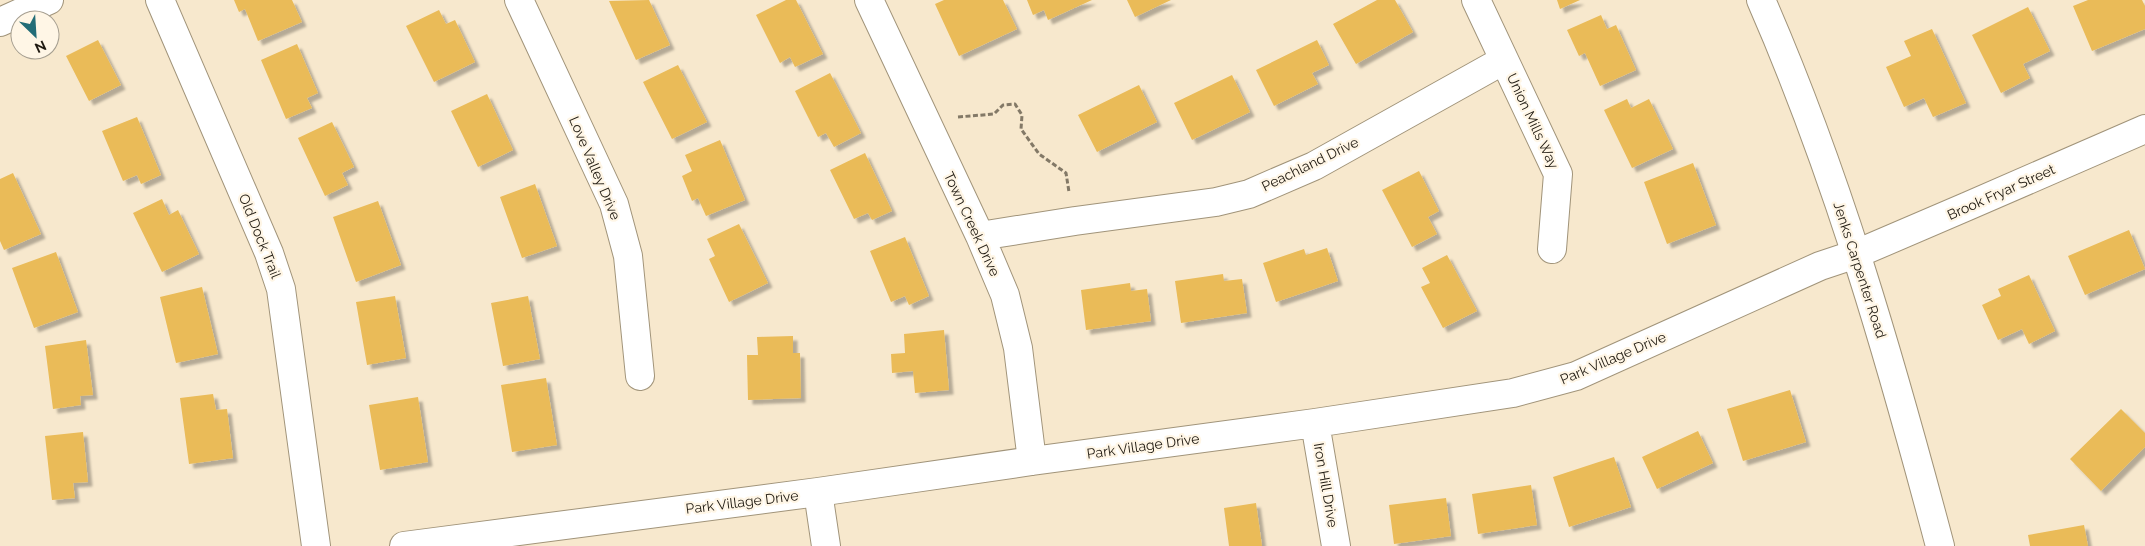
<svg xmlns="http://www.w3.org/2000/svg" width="2145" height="546" font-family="Raleway,sans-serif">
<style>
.building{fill:#eabb58;filter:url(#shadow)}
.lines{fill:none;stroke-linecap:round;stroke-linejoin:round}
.street-casing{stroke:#a1947a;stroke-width:30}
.secondary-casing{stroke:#a1947a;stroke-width:30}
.path{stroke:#837967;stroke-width:3;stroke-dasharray:5 2.5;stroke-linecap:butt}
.street{stroke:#fff;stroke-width:28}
.secondary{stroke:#fff;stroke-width:28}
.labels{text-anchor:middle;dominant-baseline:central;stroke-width:4.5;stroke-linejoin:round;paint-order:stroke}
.street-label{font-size:14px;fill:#1f1910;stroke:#fff6e6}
</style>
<defs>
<filter id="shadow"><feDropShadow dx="4.5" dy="4.5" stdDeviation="1" flood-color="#0004"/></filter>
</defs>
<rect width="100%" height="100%" fill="#f7e8cd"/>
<path class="building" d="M234 0H292L302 22 258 41 245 9 239 12Z
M649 0 670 45 636 60 609 1Z
M786 0H796L823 54 795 67 790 57 780 63 756 15Z
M944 0H1003L1017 29 959 56 935 4Z
M1027 0H1092L1048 20 1044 10 1033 15Z
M1127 0H1171L1135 17Z
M1377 0H1395L1413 32 1356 64 1333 24Z
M1557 0H1580L1560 9Z
M2088 0H2142L2145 6V29L2092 51 2073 6Z
M2028 7 2050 51 2023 64 2030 78 2001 93 1972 35Z
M439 10 446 24 455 20 475 62 434 82 406 26Z
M1601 15 1607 29 1616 25 1636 70 1600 86 1585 53 1579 56 1567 30Z
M1932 29 1966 103 1933 117 1924 98 1904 107 1886 67 1911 56 1904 41Z
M98 40 121 85 89 101 66 56Z
M1317 40 1329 65 1312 73 1318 84 1274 106 1256 70Z
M297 44 318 93 307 98 312 108 286 119 261 60Z
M678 65 707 122 672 139 643 82Z
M830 73 861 133 834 147 826 133 818 137 795 91Z
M1232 75 1250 112 1192 140 1174 103Z
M1139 85 1157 122 1097 152 1078 115Z
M487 94 513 150 478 167 451 111Z
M1627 99 1631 108 1649 99 1673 149 1632 168 1604 110Z
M137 117 161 175 141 184 137 175 123 181 102 131Z
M332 122 354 167 342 173 348 185 325 196 298 138Z
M720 140 745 200 706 216 698 198 692 201 682 176 692 171 685 155Z
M865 153 892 211 872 220 868 213 854 219 830 170Z
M1693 163 1716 225 1667 244 1644 182Z
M1419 171 1439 211 1428 217 1437 234 1412 247 1382 190Z
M13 173 41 234 4 250 0 241V179Z
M535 184 557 246 522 258 500 197Z
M162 199 169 215 178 210 199 254 162 272 133 213Z
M378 201 401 265 356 282 333 217Z
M739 224 768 283 729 302 709 259 715 256 707 239Z
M2129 230 2145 269 2085 295 2068 256Z
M905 237 929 296 909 305 905 296 891 302 870 251Z
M1327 248 1338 281 1276 302 1263 263 1304 249 1306 255Z
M56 252 78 312 34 328 12 268Z
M1447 255 1477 311 1443 328 1421 287 1430 283 1422 268Z
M1223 274 1224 281 1242 279 1247 313 1181 323 1175 281Z
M2029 275 2055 331 2029 344 2022 329 1998 340 1982 305 2001 296 1998 289Z
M1130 283 1131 291 1147 289 1151 321 1086 330 1081 290Z
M202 287 218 354 176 363 160 297Z
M395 296 406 358 367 365 356 302Z
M528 296 540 359 503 366 491 303Z
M944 330 949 390 915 393 913 371 892 373 891 354 905 353 904 334Z
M793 336V353H800L801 398 748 400 747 355H758L757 337Z
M86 340 93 395 80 396 81 405 53 409 45 346Z
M546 378 557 445 512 452 501 385Z
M1790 390 1806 442 1743 461 1727 409Z
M213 394 216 410 227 409 233 458 189 464 180 398Z
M418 397 428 462 380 470 369 405Z
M2121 409 2145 433V447L2101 491 2070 459Z
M1698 431 1713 463 1657 489 1642 457Z
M83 432 88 482 73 483 75 498 52 500 45 436Z
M1614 457 1631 507 1569 527 1553 477Z
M1531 485 1537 525 1478 534 1472 494Z
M1446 498 1451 536 1394 544 1389 505Z
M1256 503 1262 546H1229L1224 508Z
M2084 525 2088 546H2030L2028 535Z"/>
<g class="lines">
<defs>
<path id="street" d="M160 0 269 253 281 289 316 546
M519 0 614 204 628 256 640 376
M869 0 980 236 1005 295 1018 348 1032 461
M1476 0 1558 174 1552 249
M0 22 49 0
M980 236 1075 221 1216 202 1249 194 1314 166 1504 60
M1315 423 1336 546
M818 492 826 546
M404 546 818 492 1032 461 1315 423 1513 393 1576 376 1820 266 1856 254 1968 206 2145 129"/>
<path id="secondary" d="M1761 0C1838 176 1891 361 1940 546"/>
</defs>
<use href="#street" class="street-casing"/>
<use href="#secondary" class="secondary-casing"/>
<path class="path" d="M958 117 994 114 1003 105 1015 104 1022 115 1021 129 1039 154 1066 173 1069 192"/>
<use href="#street" class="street"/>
<use href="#secondary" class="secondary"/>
</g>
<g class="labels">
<g class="street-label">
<text transform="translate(1533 121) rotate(65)">Union Mills Way</text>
<text transform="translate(1310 164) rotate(-26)">Peachland Drive</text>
<text transform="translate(595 168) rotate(67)">Love Valley Drive</text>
<text transform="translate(2001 192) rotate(-24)">Brook Fryar Street</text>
<text transform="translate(972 224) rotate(65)">Town Creek Drive</text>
<text transform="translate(260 236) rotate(68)">Old Dock Trail</text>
<text transform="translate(1860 270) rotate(72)">Jenks Carpenter Road</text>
<text transform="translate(1613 358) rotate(-23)">Park Village Drive</text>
<text transform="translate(1143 446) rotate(-8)">Park Village Drive</text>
<text transform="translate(1326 485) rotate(80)">Iron Hill Drive</text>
<text transform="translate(742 502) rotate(-7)">Park Village Drive</text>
</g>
</g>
<g transform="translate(35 35) rotate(155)"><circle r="24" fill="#fff6e6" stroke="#a59e90"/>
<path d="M0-4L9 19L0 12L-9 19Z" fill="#236d77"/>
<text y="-8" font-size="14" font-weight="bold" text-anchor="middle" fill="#1f1910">N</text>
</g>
</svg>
